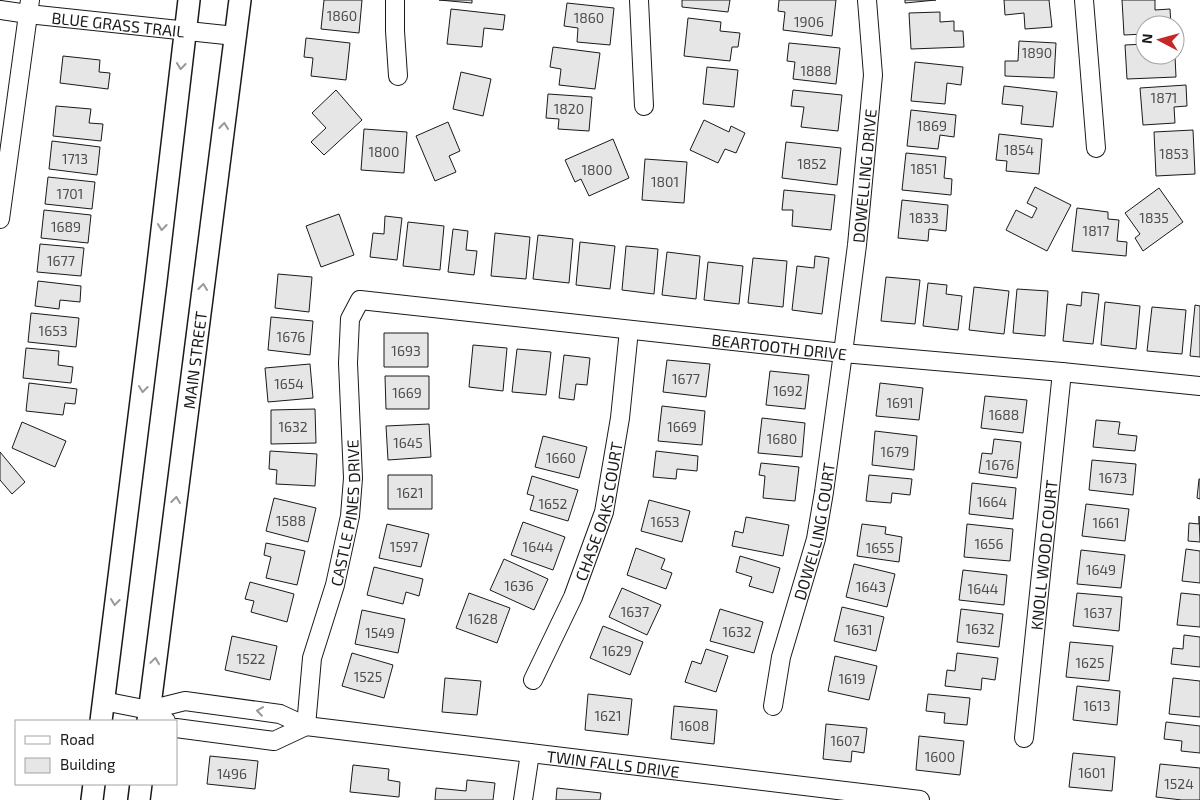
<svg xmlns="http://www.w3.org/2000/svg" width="1200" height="800" font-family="'Exo 2',sans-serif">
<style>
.building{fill:#e6e6e6;stroke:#1a1a1a}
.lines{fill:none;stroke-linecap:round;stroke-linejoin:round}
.minor-casing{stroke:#1a1a1a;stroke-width:20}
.major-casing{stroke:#1a1a1a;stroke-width:24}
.minor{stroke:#fff;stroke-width:18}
.major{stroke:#fff;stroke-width:21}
.oneway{stroke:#989898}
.labels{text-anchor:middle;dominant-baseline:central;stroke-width:4;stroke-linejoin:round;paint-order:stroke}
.number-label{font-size:14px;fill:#4d4d4d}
.street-label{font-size:16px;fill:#1a1a1a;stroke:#fff}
</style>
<rect width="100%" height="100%" fill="#fff"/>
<path class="building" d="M324 0H362L359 33 321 29Z
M439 0H472V3Z
M682 0H730L728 12 682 7Z
M779 0H836L832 36 783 30 785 12 778 11Z
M905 0H936L905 3Z
M1004 0H1049L1052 27 1025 29 1024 13 1005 15Z
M1122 0H1155V10L1170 9 1171 25H1145V34L1124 35Z
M567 3 614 8 610 45 577 42 578 28 564 26Z
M451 9 505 15 503 30 484 28 482 47 447 44Z
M940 12V22L954 21V31H963L964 47 911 49 909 13Z
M688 18 721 22 720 31 740 33 738 47H732L730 61 684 56Z
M306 38 350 43 346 80 311 76 313 58 304 57Z
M1019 41 1056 43 1054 78 1005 76V61H1018Z
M789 43 840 48 836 84 793 79 795 62 787 61Z
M1145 44V55L1175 56 1176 77 1127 79 1125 45Z
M553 47 600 53 595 89 559 85 561 69 550 67Z
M63 56 100 60 99 72 110 73 108 89 60 83Z
M915 62 963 67 961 85 947 83 945 104 911 101Z
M707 67 738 70 734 107 703 104Z
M461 72 491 79 483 116 453 109Z
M1186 85 1187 106 1174 107 1175 123 1143 125 1140 88Z
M1004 86 1057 92 1053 127 1021 124 1023 106 1002 104Z
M336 90 362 120 324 155 311 142 326 128 312 113Z
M793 90 842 95 838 131 801 127 804 107 791 106Z
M548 94 592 97 589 131 558 129 559 119 546 118Z
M56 106 91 109 89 123 103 124 101 141 53 136Z
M911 110 956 115 954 137 940 135 938 149 907 146Z
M704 120 729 132 731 126 745 133 736 153 725 149 718 163 690 150Z
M448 122 460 151 449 156 456 172 435 181 416 136Z
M364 129 407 132 404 173 361 170Z
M1193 130 1195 174 1156 176 1154 132Z
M999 134 1042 139 1039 174 1006 171 1007 161 996 160Z
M613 139 629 178 589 196 581 179 575 182 565 160Z
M52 141 100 147 97 175 49 169Z
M786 142 841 148 837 185 782 178Z
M906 153 946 157 944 178 952 179 951 195 902 190Z
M645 159 687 162 684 203 642 200Z
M48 177 95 182 92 209 45 204Z
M1035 187 1071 205 1047 251 1006 230 1016 210 1032 218 1037 208 1027 203Z
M1159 188 1183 222 1143 251 1135 238 1140 234 1125 213Z
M784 190 835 195 831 230 792 226 793 210H782Z
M902 200 948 205 946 231 929 229 928 241 898 238Z
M1077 208 1108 212V219L1119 220 1117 241 1127 242 1126 256 1072 251Z
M44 210 91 215 88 243 41 238Z
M339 214 354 255 321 267 306 226Z
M385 216 402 218 397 260 370 257 373 233 384 234Z
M408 222 444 226 440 270 403 266Z
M453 229 468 231 466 250 477 251 474 275 448 272Z
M495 233 530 237 526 279 491 276Z
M538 235 573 239 569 283 533 279Z
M580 242 615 246 610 289 576 285Z
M40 244 84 248 81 276 37 272Z
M626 246 658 249 654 294 622 290Z
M667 252 700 256 696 299 662 295Z
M815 256 829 258 822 314 792 310 797 266 814 268Z
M753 258 787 261 783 307 748 303Z
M708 262 743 266 739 304 704 300Z
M278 274 312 277 309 312 275 308Z
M886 277 920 280 915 324 881 321Z
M38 281 81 286 80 302 60 300 59 309 35 306Z
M928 283 947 285 946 294 962 296 958 330 923 326Z
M974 287 1009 291 1004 334 969 330Z
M1017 289 1048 291 1045 336 1013 333Z
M1082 292 1099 294 1093 344 1063 341 1067 304 1081 306Z
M1105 302 1140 306 1136 349 1101 345Z
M1195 305 1200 306V357L1190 356Z
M1152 307 1186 310 1182 354 1147 351Z
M31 313 79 318 76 347 28 342Z
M271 317 313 321 310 355 268 350Z
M384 333H428V367H384Z
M473 345 507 348 503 391 469 387Z
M26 348 59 351 58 365 73 367 71 383 23 378Z
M517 349 551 352 546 395 512 392Z
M564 355 590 358 587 385 576 384 574 400 559 398Z
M667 360 710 364 706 397 663 392Z
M310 364 313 398 268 402 265 368Z
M770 371 809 375 805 409 766 405Z
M385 376H429V409H386Z
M29 383 77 389 75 404 65 403 63 415 26 411Z
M880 383 923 388 919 420 876 416Z
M985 396 1027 400 1023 433 981 428Z
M662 406 705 411 702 445 658 441Z
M315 409 316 443 271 444V410Z
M762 418 805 423 802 457 758 453Z
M1096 420 1120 422 1118 434 1137 436 1135 451 1093 447Z
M22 422 66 441 55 467 12 448Z
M429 424 431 457 388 460 386 426Z
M875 431 917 436 914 470 872 465Z
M543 436 587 447 579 478 535 467Z
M994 439 1021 442 1017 478 979 473 982 453 992 454Z
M270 451 317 454 315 486 276 484 277 470 269 469Z
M656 451 698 456 697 471 677 469 676 479 653 477Z
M0 452 25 482 12 494 0 480Z
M1092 460 1136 464 1133 495 1089 490Z
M761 463 799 467 795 501 763 498 765 476 759 475Z
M388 475H432V509H388Z
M869 475 912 479 910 495 892 493 891 503 866 501Z
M532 476 578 490 568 521 530 510 534 496 527 494Z
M1199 479H1200V499L1197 498Z
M972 483 1016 488 1013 519 969 514Z
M274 498 316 508 308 542 266 531Z
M649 500 690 511 682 542 641 531Z
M1086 504 1129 509 1125 541 1082 536Z
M1199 516 1200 542 1188 541 1189 523 1199 524Z
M746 517 789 525 783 556 732 546 735 531 743 533Z
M523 522 565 537 553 570 511 555Z
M387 524 429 534 421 567 379 558Z
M862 524 886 527 885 534 902 537 899 562 857 556Z
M967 524 1013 529 1010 561 964 557Z
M266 543 305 551 297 585 266 578 271 557 264 555Z
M636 548 665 559 661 569 672 573 666 589 627 575Z
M1186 549 1200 551V583L1182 581Z
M1081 550 1125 555 1121 588 1077 584Z
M740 556 780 568 773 593 749 586 752 577 736 572Z
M504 559 548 579 534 610 490 590Z
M854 564 895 574 887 607 846 597Z
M374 567 423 579 419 596 406 592 403 604 367 595Z
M963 570 1007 575 1004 605 959 600Z
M250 582 294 594 287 622 251 612 254 601 245 599Z
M622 588 661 605 647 635 609 617Z
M469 593 510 608 497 643 456 628Z
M1077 593 1122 597 1119 631 1073 626Z
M1181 593 1200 595V627L1177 625Z
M842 607 884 617 876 651 834 641Z
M720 609 763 622 754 653 710 641Z
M961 609 1003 614 999 647 957 642Z
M362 610 405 619 398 653 355 644Z
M603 626 643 642 630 675 590 658Z
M1184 635 1200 637V667L1171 664 1173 648 1183 649Z
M232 636 277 646 270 680 225 670Z
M1070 642 1113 646 1109 681 1066 677Z
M706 649 728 656 716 692 685 682 692 661 701 664Z
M352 653 393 665 384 698 342 686Z
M957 653 998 658 995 680 982 678 981 690 945 686 947 670 955 671Z
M835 656 877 666 869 700 828 691Z
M445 678 481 681 477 715 442 712Z
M1173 678 1200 681V717L1169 714Z
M1077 686 1120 691 1117 725 1073 720Z
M588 694 632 699 628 735 585 730Z
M928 694 970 698 967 725 944 723 945 713 926 711Z
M674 706 717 710 714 744 671 739Z
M1166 722 1200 726V753L1181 751 1182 741 1164 739Z
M826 724 867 728 864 753 852 751 851 762 823 759Z
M919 736 964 741 960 775 916 770Z
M1073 753 1115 757 1112 791 1069 787Z
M210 756 258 761 255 789 207 784Z
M1160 764 1200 768V800H1182L1156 797Z
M353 765 389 769 388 780 400 782 399 797 350 792Z
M467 780 495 783 493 800H435L436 788 466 791Z
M557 788 601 793 600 800H556Z"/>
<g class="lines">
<defs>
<g id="minor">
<path d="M395 0V31L398 76"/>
<path d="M639 0 644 106"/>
<path d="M1084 0 1096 148"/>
<path id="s1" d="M0 10 28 14 235 36"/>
<path d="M0 219 30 0"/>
<path id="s2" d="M533 680 573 597 604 512 620 418 629 330"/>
<path d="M103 701 149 710 166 721"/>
<path id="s3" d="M773 706 781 657 816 539 824 492 843 353 857 245 873 75 867 0"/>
<path id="s4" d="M149 710 185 701 280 714 306 726 920 800"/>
<path id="s5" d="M306 726 312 658 335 585 350 516 353 478 348 363 350 319 360 300 843 353 1062 372 1200 386"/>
<path d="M176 728 274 741 306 726"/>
<path id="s6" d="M1024 738 1062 372"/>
<path d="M523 800 530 753"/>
</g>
<g id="major">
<path d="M101 721 156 281 189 0"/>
<path id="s7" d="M148 721 240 0"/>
<path d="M92 800 94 784"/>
<path d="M139 800 141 784"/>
</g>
</defs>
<use href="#minor" class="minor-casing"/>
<use href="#major" class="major-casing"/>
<use href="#minor" class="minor"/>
<use href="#major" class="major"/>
</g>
<defs><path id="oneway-chevron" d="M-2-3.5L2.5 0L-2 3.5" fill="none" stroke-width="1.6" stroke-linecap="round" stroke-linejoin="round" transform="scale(1.25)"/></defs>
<g class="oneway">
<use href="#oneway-chevron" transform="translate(181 66) rotate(96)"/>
<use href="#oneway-chevron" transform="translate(224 126) rotate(-83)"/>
<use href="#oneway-chevron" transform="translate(162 227) rotate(96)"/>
<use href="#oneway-chevron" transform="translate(203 287) rotate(-83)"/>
<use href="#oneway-chevron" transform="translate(143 389) rotate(97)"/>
<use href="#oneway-chevron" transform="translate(176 500) rotate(-83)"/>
<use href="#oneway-chevron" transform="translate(115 602) rotate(97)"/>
<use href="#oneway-chevron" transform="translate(155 661) rotate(-82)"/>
<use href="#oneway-chevron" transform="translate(260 711) rotate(-172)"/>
</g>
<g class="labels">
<g class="number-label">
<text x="342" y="15">1860</text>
<text x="589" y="17">1860</text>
<text x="809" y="21">1906</text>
<text x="1037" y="52">1890</text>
<text x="816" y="70">1888</text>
<text x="1164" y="97">1871</text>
<text x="569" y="108">1820</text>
<text x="932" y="125">1869</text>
<text x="1019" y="149">1854</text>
<text x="384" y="151">1800</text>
<text x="1174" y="153">1853</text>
<text x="75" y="158">1713</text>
<text x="812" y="163">1852</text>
<text x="924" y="168">1851</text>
<text x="597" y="169">1800</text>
<text x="665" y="181">1801</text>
<text x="70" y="193">1701</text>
<text x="924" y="217">1833</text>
<text x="1154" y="217">1835</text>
<text x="66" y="226">1689</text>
<text x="1096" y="230">1817</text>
<text x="61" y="260">1677</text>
<text x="53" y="330">1653</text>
<text x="291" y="336">1676</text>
<text x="406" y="350">1693</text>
<text x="686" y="378">1677</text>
<text x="289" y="383">1654</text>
<text x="788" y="390">1692</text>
<text x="407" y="392">1669</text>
<text x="900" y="402">1691</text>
<text x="1004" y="414">1688</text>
<text x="293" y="426">1632</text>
<text x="682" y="426">1669</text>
<text x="782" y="438">1680</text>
<text x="408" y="442">1645</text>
<text x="895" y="451">1679</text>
<text x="561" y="457">1660</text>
<text x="1000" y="464">1676</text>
<text x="1113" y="477">1673</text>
<text x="410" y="492">1621</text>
<text x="992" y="501">1664</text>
<text x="553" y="503">1652</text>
<text x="291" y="520">1588</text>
<text x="665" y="521">1653</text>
<text x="1106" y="522">1661</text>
<text x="989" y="543">1656</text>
<text x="404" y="546">1597</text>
<text x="538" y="546">1644</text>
<text x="880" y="547">1655</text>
<text x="1101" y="569">1649</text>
<text x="519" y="585">1636</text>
<text x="871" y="586">1643</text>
<text x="983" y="588">1644</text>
<text x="635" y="611">1637</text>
<text x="1098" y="612">1637</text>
<text x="483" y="618">1628</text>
<text x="980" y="628">1632</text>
<text x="859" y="629">1631</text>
<text x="737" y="631">1632</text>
<text x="380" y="632">1549</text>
<text x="617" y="650">1629</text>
<text x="251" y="658">1522</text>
<text x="1090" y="662">1625</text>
<text x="368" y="676">1525</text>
<text x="852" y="678">1619</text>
<text x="1097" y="705">1613</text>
<text x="608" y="715">1621</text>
<text x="694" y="725">1608</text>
<text x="845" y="740">1607</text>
<text x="940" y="756">1600</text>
<text x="1092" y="772">1601</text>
<text x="232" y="773">1496</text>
<text x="1179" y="783">1524</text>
</g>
<g class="street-label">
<text stroke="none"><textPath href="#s1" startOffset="119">BLUE GRASS TRAIL</textPath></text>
<text stroke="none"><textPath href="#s3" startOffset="539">DOWELLING DRIVE</textPath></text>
<text stroke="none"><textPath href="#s5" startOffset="856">BEARTOOTH DRIVE</textPath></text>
<text stroke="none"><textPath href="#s7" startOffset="364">MAIN STREET</textPath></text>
<text stroke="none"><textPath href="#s2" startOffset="182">CHASE OAKS COURT</textPath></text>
<text stroke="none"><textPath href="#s5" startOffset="218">CASTLE PINES DRIVE</textPath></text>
<text stroke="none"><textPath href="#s3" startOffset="180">DOWELLING COURT</textPath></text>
<text stroke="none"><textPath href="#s6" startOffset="184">KNOLL WOOD COURT</textPath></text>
<text stroke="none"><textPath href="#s4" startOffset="471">TWIN FALLS DRIVE</textPath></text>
</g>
</g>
<rect x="15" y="720" width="162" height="65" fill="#ffffff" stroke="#a3a3a3"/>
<rect x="25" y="736" width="25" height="8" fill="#ffffff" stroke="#a3a3a3"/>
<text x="60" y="745" font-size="15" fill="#1a1a1a">Road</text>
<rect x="25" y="758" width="25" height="15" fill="#e6e6e6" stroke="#a3a3a3"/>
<text x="60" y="770" font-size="15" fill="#1a1a1a">Building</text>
<g transform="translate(1160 40) rotate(276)"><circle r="24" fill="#ffffff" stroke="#a3a3a3"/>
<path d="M0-4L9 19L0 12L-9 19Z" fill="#c62828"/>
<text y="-8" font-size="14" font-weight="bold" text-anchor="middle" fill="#1a1a1a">N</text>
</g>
</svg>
